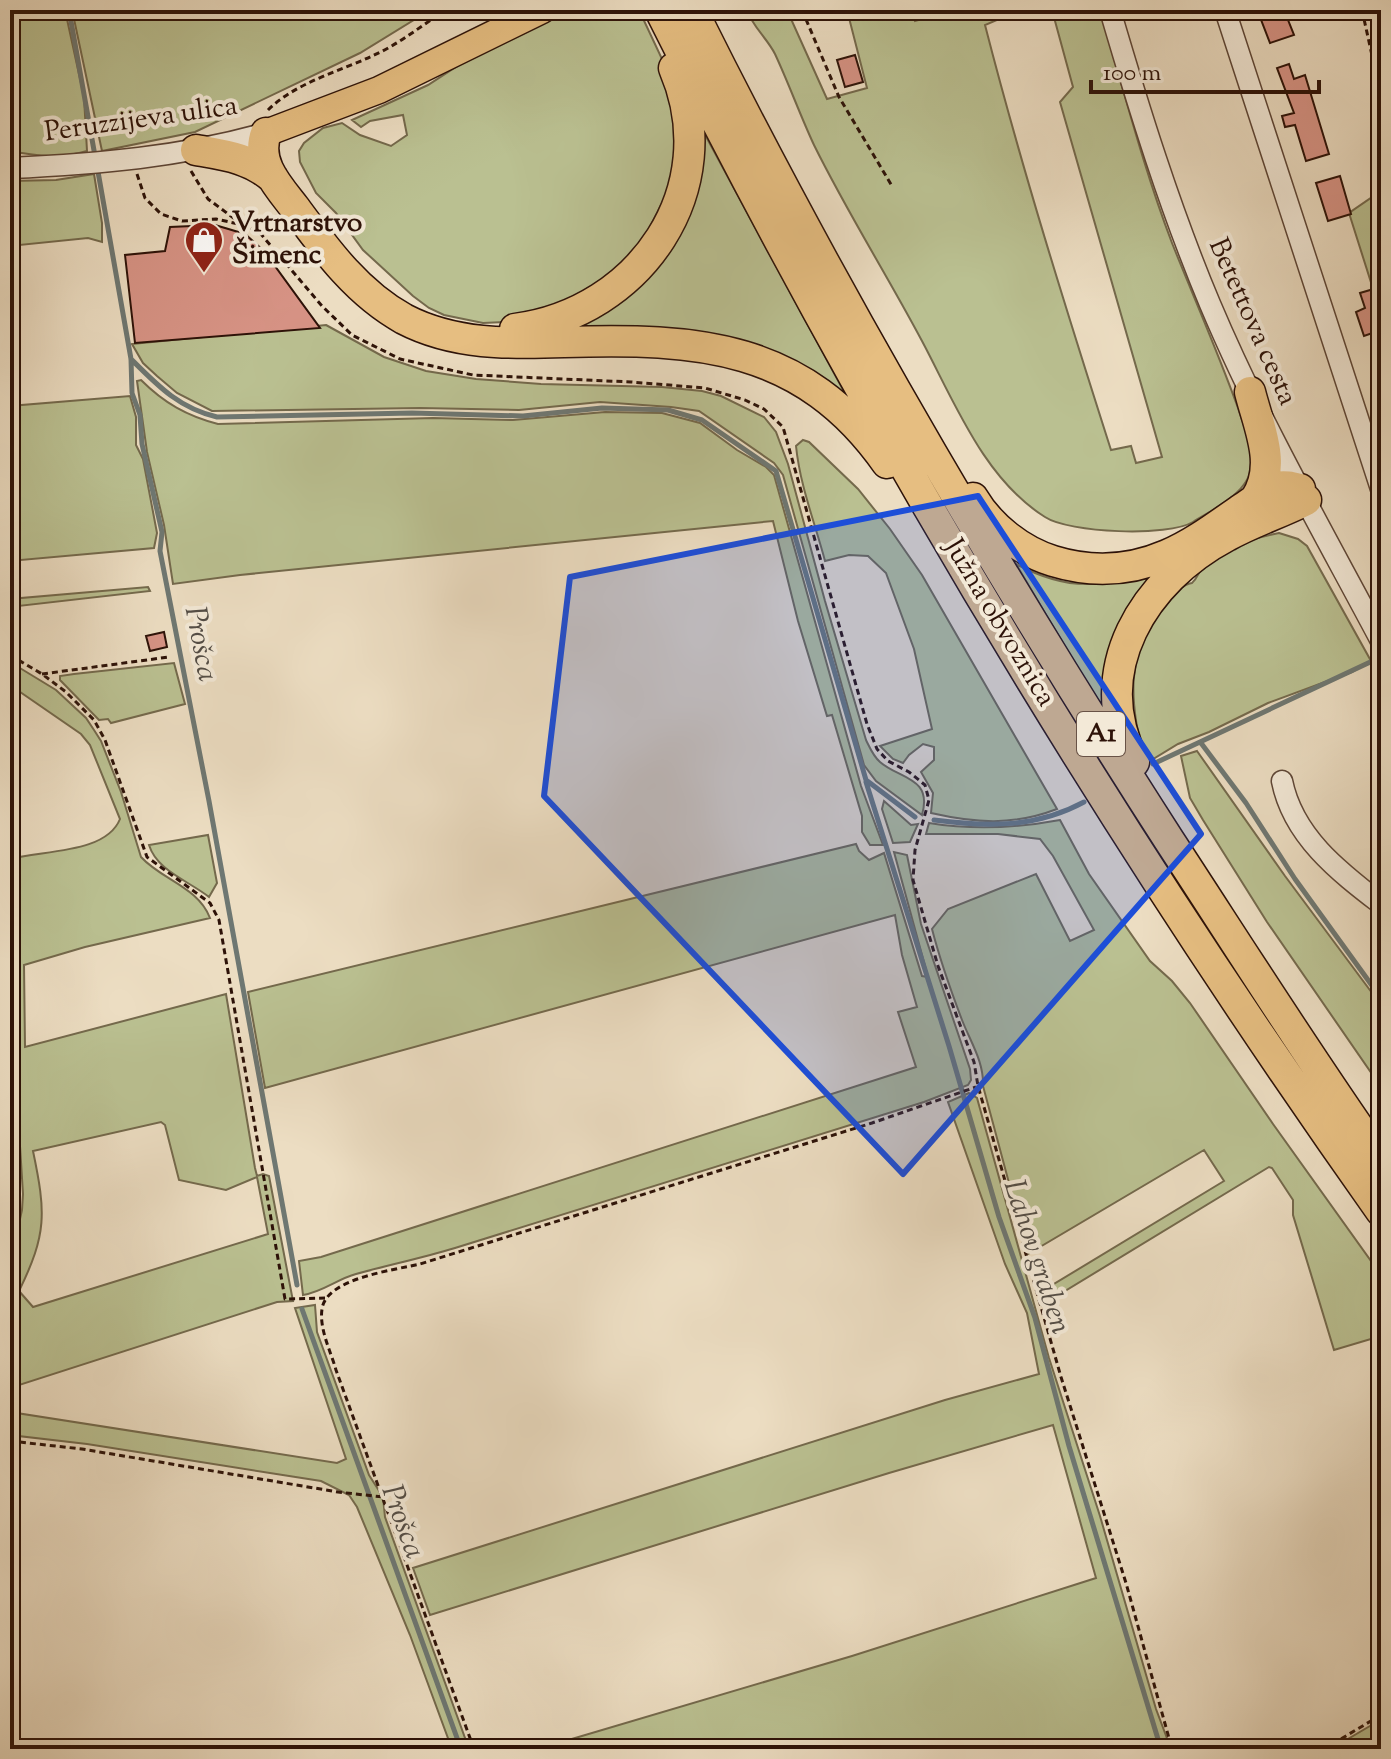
<svg xmlns="http://www.w3.org/2000/svg" width="1391" height="1759" font-family="'Sorts Mill Goudy',serif">
<style>
.green{fill:#bac091;stroke:#74694c;stroke-width:2;fill-rule:evenodd}
.water{fill:#99bbb8;stroke:#6e7772;stroke-width:2}
.lines{fill:none;stroke-linecap:round;stroke-linejoin:round}
.stream{stroke:#6e7772;stroke-width:5}
.building{fill:#d79385;stroke:#2d1208;stroke-width:2}
.minor-casing{stroke:#5d4536;stroke-width:23}
.major-casing{stroke:#2d1208;stroke-width:29}
.highway-casing{stroke:#2d1208;stroke-width:33}
.path{stroke:#2d1208;stroke-width:3;stroke-dasharray:6 4;stroke-linecap:butt}
.minor{stroke:#f3e9d7;stroke-width:20}
.major{stroke:#e6be81;stroke-width:26}
.highway{stroke:#e6be81;stroke-width:30}
.marked{fill:#1d4ed8;fill-opacity:0.2;stroke:#1d4ed8;stroke-width:6;stroke-linejoin:round}
.labels{text-anchor:middle;dominant-baseline:central;stroke-width:8;stroke-linejoin:round;paint-order:stroke}
.shield{fill:#f3e9d7;stroke:#685246;stroke-width:2}
.shield-label{font-size:26px;font-weight:bold;fill:#2d1208}
.street-label{font-size:28px;fill:#2d1208;stroke:#f3e9d7}
.poi-label{font-size:28px;font-weight:bold;fill:#2d1208;stroke:#f3e9d7;text-anchor:start}
.water-label{font-size:30px;font-style:italic;fill:#534d46;stroke:#f3e9d7}
</style>
<rect width="100%" height="100%" fill="#ecddc2"/>
<filter id="stains"><feTurbulence type="fractalNoise" baseFrequency=".0025" numOctaves="4"/><feColorMatrix values="0 0 0 0 .2 0 0 0 0 .09 0 0 0 0 .02 0 0 0 .5 -.17"/></filter>
<radialGradient id="worn" r=".72"><stop offset=".6" stop-color="#630" stop-opacity="0"/><stop offset="1" stop-color="#630" stop-opacity=".3"/></radialGradient>
<path class="green" d="M10 10H65L84 97 87 151C60 159 38 156 10 151Z
M74 10H430L360 53 195 132 102 151 74 19Z
M569 10H639L670 76 678 104 674 190 635 262 530 321 483 323 444 315 429 308 413 296 363 250 336 213 316 193 300 162 299 151 304 143 323 128 342 123 360 135 391 146 407 135 403 115 370 121 361 127 352 120 428 85 482 50Z
M747 10H787L827 99 867 88 847 10H912L915 21 954 10H1009L1004 17 985 25C1022 169 1066 309 1111 450L1131 446 1136 463 1162 457 1060 102 1073 87 1052 10H1100C1123 87 1143 167 1172 243 1194 298 1218 352 1238 408 1243 424 1251 441 1252 458 1254 491 1217 507 1193 522 1168 537 1069 533 1045 517 984 479 954 401 922 341 887 275 847 212 814 145 800 115 789 84 775 54 767 38 752 26 747 10Z
M700 128 703 131 848 399 814 383 549 330 614 298Z
M94 174 102 223V242L88 238 10 246V181L56 180Z
M1381 191V314L1349 213Z
M326 325 384 357 426 371 476 379 541 384 662 387 702 391 721 396 764 417 776 432 788 464 825 601 866 740C870 748 873 756 880 762 899 779 933 777 922 815L876 781 864 765 783 475 774 463 699 411 671 407 600 402 519 410 420 408 212 411 177 393 157 376 143 363 132 344Z
M141 380C164 403 187 416 218 424L433 418 513 420 605 412 662 413 700 423 737 450 766 467 774 475 861 786 883 845H870L862 832V816L832 715 827 716 798 621 773 521 240 575 173 584 164 525 147 452 137 381Z
M130 396 136 417V445L143 459 157 533 154 548 10 561V406Z
M803 440 809 442 858 489 890 529 922 575 1057 809C1013 826 975 823 931 813L933 793 921 772 934 760V747L923 744 909 755 903 763 893 759 880 746 932 729 914 649 886 573 868 556 849 555 825 561C815 523 800 486 796 446Z
M1279 533 1298 539 1307 546 1371 661 1352 672 1268 703 1209 732 1178 744 1145 764C1131 706 1122 654 1165 606 1173 597 1180 585 1192 583 1198 578 1198 572 1203 567 1222 548 1253 538 1279 533Z
M1016 564C1071 593 1103 587 1159 568 1124 617 1101 638 1104 701L1099 704Z
M148 587 150 591 10 607V599Z
M10 662 56 690 86 718 94 730 101 741 121 792 141 857C162 880 198 887 210 918L85 947 24 965 25 1047 226 994 255 1168 257 1176 263 1174 269 1176 293 1301 277 1302 10 1388V1263L22 1210 23 1194 20 1146 10 1111V859C42 850 106 854 120 819L90 745 81 734 10 685ZM161 1122 165 1125 179 1180 226 1190 257 1177 268 1234 33 1307 19 1291C47 1234 46 1213 33 1151Z
M174 663 185 704 111 723 108 719 99 720 60 680V676L74 674Z
M1197 751 1285 876 1381 1005V1087L1267 922 1203 820 1190 798 1181 756Z
M884 801 911 825 918 824 910 842 893 843 882 809Z
M1060 820 1089 874 1150 961 1172 981 1190 1003 1273 1124 1381 1275V1336L1334 1350 1293 1215V1200L1272 1168 1269 1167 1042 1305 1039 1293 1224 1181 1204 1150 1028 1254 983 1086C984 1062 971 1043 962 1020 951 991 940 960 932 929L948 909 1036 874 1070 941 1094 930 1053 856 1040 839 998 834H926L929 823C972 830 1017 828 1060 820Z
M208 835 217 883 209 897C189 881 157 871 149 845Z
M856 844 859 851 869 860 884 853 922 976 928 977 894 852 907 855 921 924 970 1069 971 1080 968 1085 924 1102 455 1248C422 1258 389 1265 356 1274 337 1279 323 1292 303 1295L299 1261 321 1257 916 1067 898 1012 917 1007 902 955 895 915 265 1088 248 992Z
M969 1093 977 1098 1049 1358 1100 1516 1156 1709 1171 1749H538L852 1656 1096 1578 1053 1425 889 1473 430 1615 413 1568 945 1400 1039 1374 1027 1313 1005 1264 948 1102Z
M315 1305 317 1332 369 1475 383 1497 385 1517 469 1749H452L410 1635 357 1507 349 1495 321 1481 87 1444 10 1435V1412L337 1463 346 1459 295 1308Z
M1381 1719V1749H1331L1375 1723Z"/>
<path class="water" d="M10 1141C18 1175 19 1208 10 1243Z"/>
<g class="lines">
<path class="stream" d="M69 10 95 156
M97 166 131 359 132 393 140 415 142 444 162 532 160 551 209 801 297 1285
M131 359C158 386 179 408 217 417L412 413 523 416 602 408 668 410 702 420 776 471 866 780 915 817
M1201 743 1246 803 1295 879 1381 998
M1153 764 1381 657
M866 782 949 1046 999 1217 1035 1318 1069 1446 1161 1749
M934 820C988 827 1036 828 1084 802
M302 1309 461 1749"/>
</g>
<path class="building" d="M1278 10H1284L1294 35 1270 43 1260 17Z
M855 55 863 82 845 87 837 60Z
M1289 64 1294 79 1305 75 1329 154 1306 161 1295 125 1285 127 1282 116 1294 113 1277 68Z
M1340 176 1351 214 1328 221 1316 183Z
M215 225 245 234 264 251 320 328 135 343 125 255 165 251 170 227Z
M1377 288 1381 298V330L1364 336 1356 312 1365 308 1360 293Z
M164 632 167 647 150 651 146 636Z"/>
<g class="lines">
<defs>
<path id="minor" d="M1110 10C1139 109 1170 209 1210 304 1259 420 1322 530 1381 641
M1225 10 1381 489
M10 168C97 164 182 157 266 133
M1282 781C1293 836 1338 871 1381 904"/>
<path id="major" d="M266 133 379 90 542 10"/>
<path id="highway" d="M660 10C869 428 1111 830 1381 1211
M692 10C834 296 996 571 1169 840 1239 947 1307 1055 1381 1160
M266 133C255 162 278 186 295 208 326 250 357 293 404 319 454 345 509 344 564 342 697 338 803 344 887 463
M196 150C225 155 250 158 273 178
M515 329C640 313 726 189 674 68
M1250 392C1259 428 1278 466 1255 500
M973 498C990 527 1021 551 1053 561 1092 573 1130 571 1167 555 1193 544 1217 526 1240 510 1252 503 1263 492 1276 487 1285 485 1292 487 1300 489
M1134 762C1087 670 1144 580 1227 536 1252 522 1280 513 1306 500"/>
</defs>
<use href="#minor" class="minor-casing"/>
<use href="#major" class="major-casing"/>
<use href="#highway" class="highway-casing"/>
<path class="path" d="M802 10 839 97 892 186
M1362 10 1381 96
M268 110C295 83 338 72 372 56 398 45 422 25 446 10
M191 171 208 199 239 222
M137 174 145 198 161 214 182 221 216 219 243 225 260 233 322 306 352 335 400 359 473 375 631 382 705 388 745 400 764 409 783 427 867 724 877 749 888 761 909 772 925 785 929 800 915 850 913 880 938 966 974 1062 978 1086 1061 1377 1126 1583 1172 1749
M10 655 42 674 66 692 94 720 105 740 147 857 210 903 219 920 285 1299 325 1298
M42 674 169 657
M10 1441 82 1449 338 1492 383 1497
M474 1749 336 1370C331 1352 319 1329 322 1309 326 1278 395 1270 420 1264L872 1123 976 1087
M1324 1749 1381 1715"/>
<use href="#minor" class="minor"/>
<use href="#major" class="major"/>
<use href="#highway" class="highway"/>
</g>
<path class="marked" d="M978 496 1201 834 903 1174 544 796 570 577Z"/>
<defs>
<symbol id="shop-pin" viewBox="-11 -11 22 30"><path d="M0 17L-7.5 6A9.5 9.5 0 1 1 7.5 6Z" fill="#8f2418" stroke="#f3e9d7"/><path d="M-5-2.5h2.3a2.7 3.5 0 0 1 5.4 0H5L5.5 6h-11ZM-1.5-2.5h3a1.5 2.3 0 0 0-3 0Z" fill="#fff"/></symbol>
</defs>
<g fill-rule="evenodd">
<use href="#shop-pin" x="182" y="218" width="44" height="60"/>
</g>
<g class="labels">
<rect class="shield" x="1077" y="712" width="48" height="44" rx="6"/>
<g class="shield-label">
<text x="1101" y="734">A1</text>
</g>
<g class="street-label">
<text transform="translate(141 120) rotate(-8)">Peruzzijeva ulica</text>
<text transform="translate(1252 322) rotate(66)">Betettova cesta</text>
<text transform="translate(999 623) rotate(59)">Južna obvoznica</text>
</g>
<g class="poi-label">
<text x="232" y="224">Vrtnarstvo<tspan x="232" dy="32">Šimenc</tspan></text>
</g>
<g class="water-label">
<text transform="translate(200 644) rotate(79)">Prošca</text>
<text transform="translate(1036 1257) rotate(72)">Lahov graben</text>
<text transform="translate(402 1522) rotate(70)">Prošca</text>
</g>
</g>
<rect width="1391" height="1759" fill="none" stroke="#ecddc2" stroke-width="40"/>
<rect x="12" y="12" width="1367" height="1735" fill="none" stroke="#2d1208" stroke-width="4"/>
<rect x="20" y="20" width="1351" height="1719" fill="none" stroke="#2d1208" stroke-width="2"/>
<path d="M1091 80v12h228v-12" fill="none" stroke="#2d1208" stroke-width="4"/>
<text x="1103" y="80" font-size="24" fill="#2d1208" stroke="#f3e9d7" stroke-width="6" paint-order="stroke">100 m</text>
<rect width="100%" height="100%" filter="url(#stains)"/>
<rect width="100%" height="100%" fill="url(#worn)"/>
</svg>
